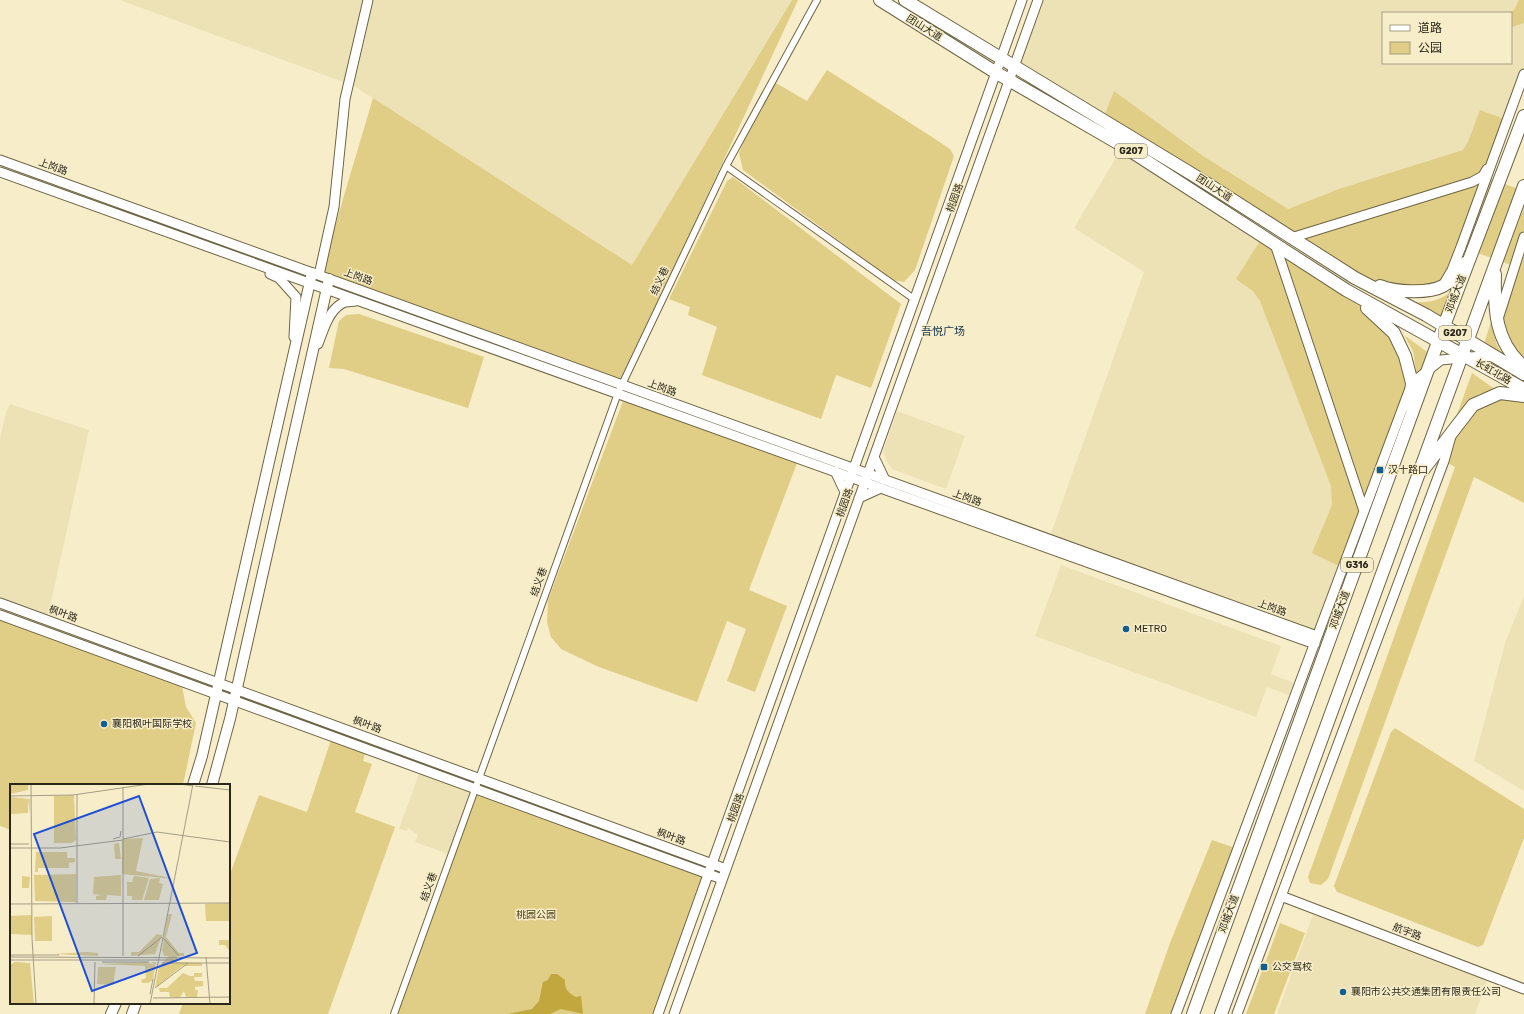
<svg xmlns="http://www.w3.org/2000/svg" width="1524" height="1014" font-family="Rubik,'Noto Sans SC',sans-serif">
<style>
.built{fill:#ede2b6;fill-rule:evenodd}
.green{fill:#e0cd86}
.water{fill:#c1a73d}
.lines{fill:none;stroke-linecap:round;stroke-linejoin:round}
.street-casing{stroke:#6d6545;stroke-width:8}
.secondary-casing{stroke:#6d6545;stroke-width:11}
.primary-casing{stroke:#6d6545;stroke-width:12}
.highway-casing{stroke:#6d6545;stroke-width:14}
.street{stroke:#fff;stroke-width:6}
.secondary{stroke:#fff;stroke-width:9}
.primary{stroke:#fff;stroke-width:10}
.highway{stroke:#fff;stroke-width:12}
.poi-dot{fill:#125d90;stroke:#f7edc9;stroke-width:1.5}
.labels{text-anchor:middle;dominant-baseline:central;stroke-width:3;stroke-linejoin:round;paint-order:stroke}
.shield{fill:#f7edc9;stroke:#68624e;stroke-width:1}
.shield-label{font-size:9px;font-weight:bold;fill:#2b271a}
.street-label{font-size:10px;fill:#2b271a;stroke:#f7edc9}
.poi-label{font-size:10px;fill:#2b271a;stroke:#f7edc9;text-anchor:start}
.park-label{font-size:10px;fill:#4e4317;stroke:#f7edc9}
.neighbourhood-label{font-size:11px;fill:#0e2f49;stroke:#f7edc9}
.inset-road{fill:none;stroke:#a59e83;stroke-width:1}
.view{fill:#1d4ed8;fill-opacity:0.15;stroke:#1d4ed8;stroke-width:2}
.inset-edge{fill:none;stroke:#2b271a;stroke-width:2}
</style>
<rect width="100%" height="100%" fill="#f7edc9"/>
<path class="built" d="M120 0H792L632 265 354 86Z
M1039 0H1524V74L1494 156 1291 238 1015 67ZM1383 13H1511V63H1383Z
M1123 146 1275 244 1364 511 1317 636 1049 539 1144 272 1074 228Z
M10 404 89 430 47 620 0 603V439L6 412Z
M897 411 965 436 946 489 892 469 886 460 883 451Z
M1061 565 1281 646 1271 674 1299 685 1294 697 1267 687 1256 717 1035 636Z
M1524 596V791L1474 761 1505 643Z
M421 768 475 788 451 855 415 842 418 835 408 828 407 831 399 829Z
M1315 909 1489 975 1475 1014H1277Z"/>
<path class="green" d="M792 0H798L618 388 319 280 373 98 632 265Z
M1519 0H1524V23L1512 27 1511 13H1508L1514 10Z
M827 70 932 137 950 149 954 156 915 270 904 282 893 280 743 170 739 153 769 79 807 101Z
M1114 91 1203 156 1288 209 1339 189 1463 150 1468 142 1480 110 1507 120 1483 176 1524 191V362L1498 323 1514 266 1461 247 1442 286 1414 292 1355 278 1103 119Z
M733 177 901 304 871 388 836 375 821 419 702 375 717 327 688 315 690 307 669 299 727 181Z
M1263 236 1346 290 1394 333 1412 383 1343 568 1312 553 1332 505 1331 486 1260 301 1253 291 1236 279Z
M1456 288 1442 321 1411 302C1433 303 1438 301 1456 288Z
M359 314 484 357 468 408 344 369 329 368 339 321 346 315Z
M1491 322 1497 345 1506 359 1484 344Z
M1404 335 1430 354 1418 385 1413 351Z
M1472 373 1496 390 1479 394 1456 417Z
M1500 393 1524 402V503L1474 477 1328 879 1321 885 1310 883 1308 877 1455 467 1444 461 1452 431 1473 405Z
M623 401 797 463 749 590 787 606 755 692 727 681 746 629 727 621 697 702 599 667 561 649 551 637 547 622 548 600Z
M0 615 182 686 186 707 196 723 183 785H11V830L0 826Z
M1395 728 1524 809V838L1483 945 1478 947 1337 892 1334 886 1391 732Z
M331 740 365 753 363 761 372 764 355 812 395 827 328 1014H179L183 1003H229V877L259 795 307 812Z
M475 788 708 873 658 1014H394Z
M1212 840 1238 849 1176 1014H1145L1170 943Z
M1280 923 1305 933 1274 1014H1246Z"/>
<path class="water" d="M551 974H557L565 980C564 988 568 993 576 997L581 996 583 1014 561 1009 550 1014H508L532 1009 539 1001 543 982 548 980Z"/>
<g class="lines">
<defs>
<path id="street" d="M817 0 726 166 914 299
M394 1014 618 393 726 166"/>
<path id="secondary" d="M0 160 1317 636
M0 172 1315 644
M1291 238 1472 182 1483 176 1487 169
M1275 244 1364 511
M270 274 279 278 296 297 294 337
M319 275 334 207 345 99 368 0
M1445 282 1452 270 1461 247 1524 74
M1499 316 1524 237
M318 344C323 331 328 312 341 304 345 301 352 302 356 301
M874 457 885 480
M835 471 845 492
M859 498 881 488
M0 603 726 869
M0 615 722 879
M1281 896 1524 989
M658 1014 1022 0
M674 1014 1038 0
M1176 1014 1412 383 1441 360 1481 356 1494 357
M1237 1014 1444 461 1451 436"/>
<path id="primary" d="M193 785 202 756 312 273
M212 785 230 719 329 279
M111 1014 116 1003
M132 1014 136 1003"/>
<path id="highway" d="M880 0 995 72 1123 146 1346 290 1524 389
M905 0 1195 176 1355 278 1426 315 1524 374
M1495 274C1494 310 1495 342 1524 367
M1380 286C1395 292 1428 294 1443 286 1452 281 1459 271 1465 263
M1367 308 1394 333 1405 356 1412 383 1410 406
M1423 470 1473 405 1500 393 1524 396
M1193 1014 1442 331 1524 116
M1221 1014 1524 186"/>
</defs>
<use href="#street" class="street-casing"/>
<use href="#secondary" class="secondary-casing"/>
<use href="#primary" class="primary-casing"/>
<use href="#highway" class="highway-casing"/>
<use href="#street" class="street"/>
<use href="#secondary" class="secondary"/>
<use href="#primary" class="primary"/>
<use href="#highway" class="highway"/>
</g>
<g class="poi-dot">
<rect x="1376" y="466" width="8" height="8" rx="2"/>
<circle cx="1126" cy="629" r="4"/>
<circle cx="104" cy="724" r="4"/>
<rect x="1260" y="963" width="8" height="8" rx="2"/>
<circle cx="1343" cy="992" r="4"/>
</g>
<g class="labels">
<g class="shield">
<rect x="1115" y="144" width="32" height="14" rx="3"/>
<rect x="1439" y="326" width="32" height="14" rx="3"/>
<rect x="1341" y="558" width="32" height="14" rx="3"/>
</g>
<g class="shield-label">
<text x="1131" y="151">G207</text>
<text x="1455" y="333">G207</text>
<text x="1357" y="565">G316</text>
</g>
<g class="street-label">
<text transform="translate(924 28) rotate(32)">团山大道</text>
<text transform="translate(53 167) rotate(20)">上岗路</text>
<text transform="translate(1214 188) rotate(33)">团山大道</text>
<text transform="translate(955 198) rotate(-70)">桃园路</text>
<text transform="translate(358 277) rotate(20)">上岗路</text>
<text transform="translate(660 281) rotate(-65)">结义巷</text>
<text transform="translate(1456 294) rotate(-69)">邓城大道</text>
<text transform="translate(1493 372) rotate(30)">长虹北路</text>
<text transform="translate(662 388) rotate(20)">上岗路</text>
<text transform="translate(967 498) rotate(20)">上岗路</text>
<text transform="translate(845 503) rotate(-70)">桃园路</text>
<text transform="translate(539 582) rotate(-70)">结义巷</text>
<text transform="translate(1272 608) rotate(20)">上岗路</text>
<text transform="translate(1340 610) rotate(-70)">邓城大道</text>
<text transform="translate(63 614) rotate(20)">枫叶路</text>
<text transform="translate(367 725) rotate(20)">枫叶路</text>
<text transform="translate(736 808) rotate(-70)">桃园路</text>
<text transform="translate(671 837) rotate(20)">枫叶路</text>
<text transform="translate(429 887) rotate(-70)">结义巷</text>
<text transform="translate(1229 914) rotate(-70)">邓城大道</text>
<text transform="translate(1407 932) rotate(21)">航宇路</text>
</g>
<g class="poi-label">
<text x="1388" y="470">汉十路口</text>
<text x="1134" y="629">METRO</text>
<text x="112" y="724">襄阳枫叶国际学校</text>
<text x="1272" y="967">公交驾校</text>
<text x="1351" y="992">襄阳市公共交通集团有限责任公司</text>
</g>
<g class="park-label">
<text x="536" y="915">桃园公园</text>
</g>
<g class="neighbourhood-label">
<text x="943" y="331">吾悦广场</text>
</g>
</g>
<g transform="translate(10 784)">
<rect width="220" height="220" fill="#f7edc9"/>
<path d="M0 0H18V6L0 10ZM64 11 66 56 62 59H44V12ZM0 13 20 15V30L18 15V29L1 30V42ZM133 54 126 87 165 95 112 90V55ZM109 59 111 75H105L104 60ZM26 68H57V74H65V78L59 79V84H28V88H25ZM66 90V118L25 117 24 91ZM111 91V112L97 111 96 116H86V112L92 111 83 110 84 93ZM12 92 20 93 19 104H12ZM124 92 139 94 132 116H122V112H117V98H122ZM150 94 149 99 153 100 149 116H134L140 95ZM220 119V137H196L195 120ZM158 130H162L156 153 169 169H174V172H167V178L192 179V182H172L145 204 149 182 159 172H154L152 166ZM22 131V151L1 150 0 132ZM42 132V157H25L24 133ZM147 150 152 151 145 170 121 172V168H129ZM209 156H220V168L215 161H209ZM76 168 88 169V172L43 170ZM5 178 20 179 24 220H0V181ZM136 178 145 181 141 178H146L143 196 138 199H132L131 196 136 194 135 182 87 180ZM88 183H106L103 201 87 200ZM173 189 180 192H184V189H192V193H184L185 197H193V202L185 203V206H188L187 213H176L174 207 170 213H160L159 208H150L149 204H157Z" fill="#e0cd86"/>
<path class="inset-road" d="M21 0 22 154 26 220M170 0 183 2M185 2 220 6M113 3V172M67 10V119M0 12 63 11 139 0M103 55 110 53 111 47M113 55 147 48 220 58M0 60H19M0 64H50L113 56M0 120 220 119M153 154 169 172M0 171H49M128 172 152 153M0 173 220 174M196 173 200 220M0 176H164M92 178H139M152 179H220M145 204 178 179M140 210 143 195M143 214 220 213M84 220 85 178M140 220 183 0"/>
<path class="view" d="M129 12 187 169 82 207 24 50Z"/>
<rect width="220" height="220" class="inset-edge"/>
</g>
<rect x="1382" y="12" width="130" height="52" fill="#f7edc9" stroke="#a59e83"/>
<rect x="1390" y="25" width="20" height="6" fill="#ffffff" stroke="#a59e83"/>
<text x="1418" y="32" font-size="12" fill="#2b271a">道路</text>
<rect x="1390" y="42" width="20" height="12" fill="#e0cd86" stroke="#a59e83"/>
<text x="1418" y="52" font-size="12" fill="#2b271a">公园</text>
</svg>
